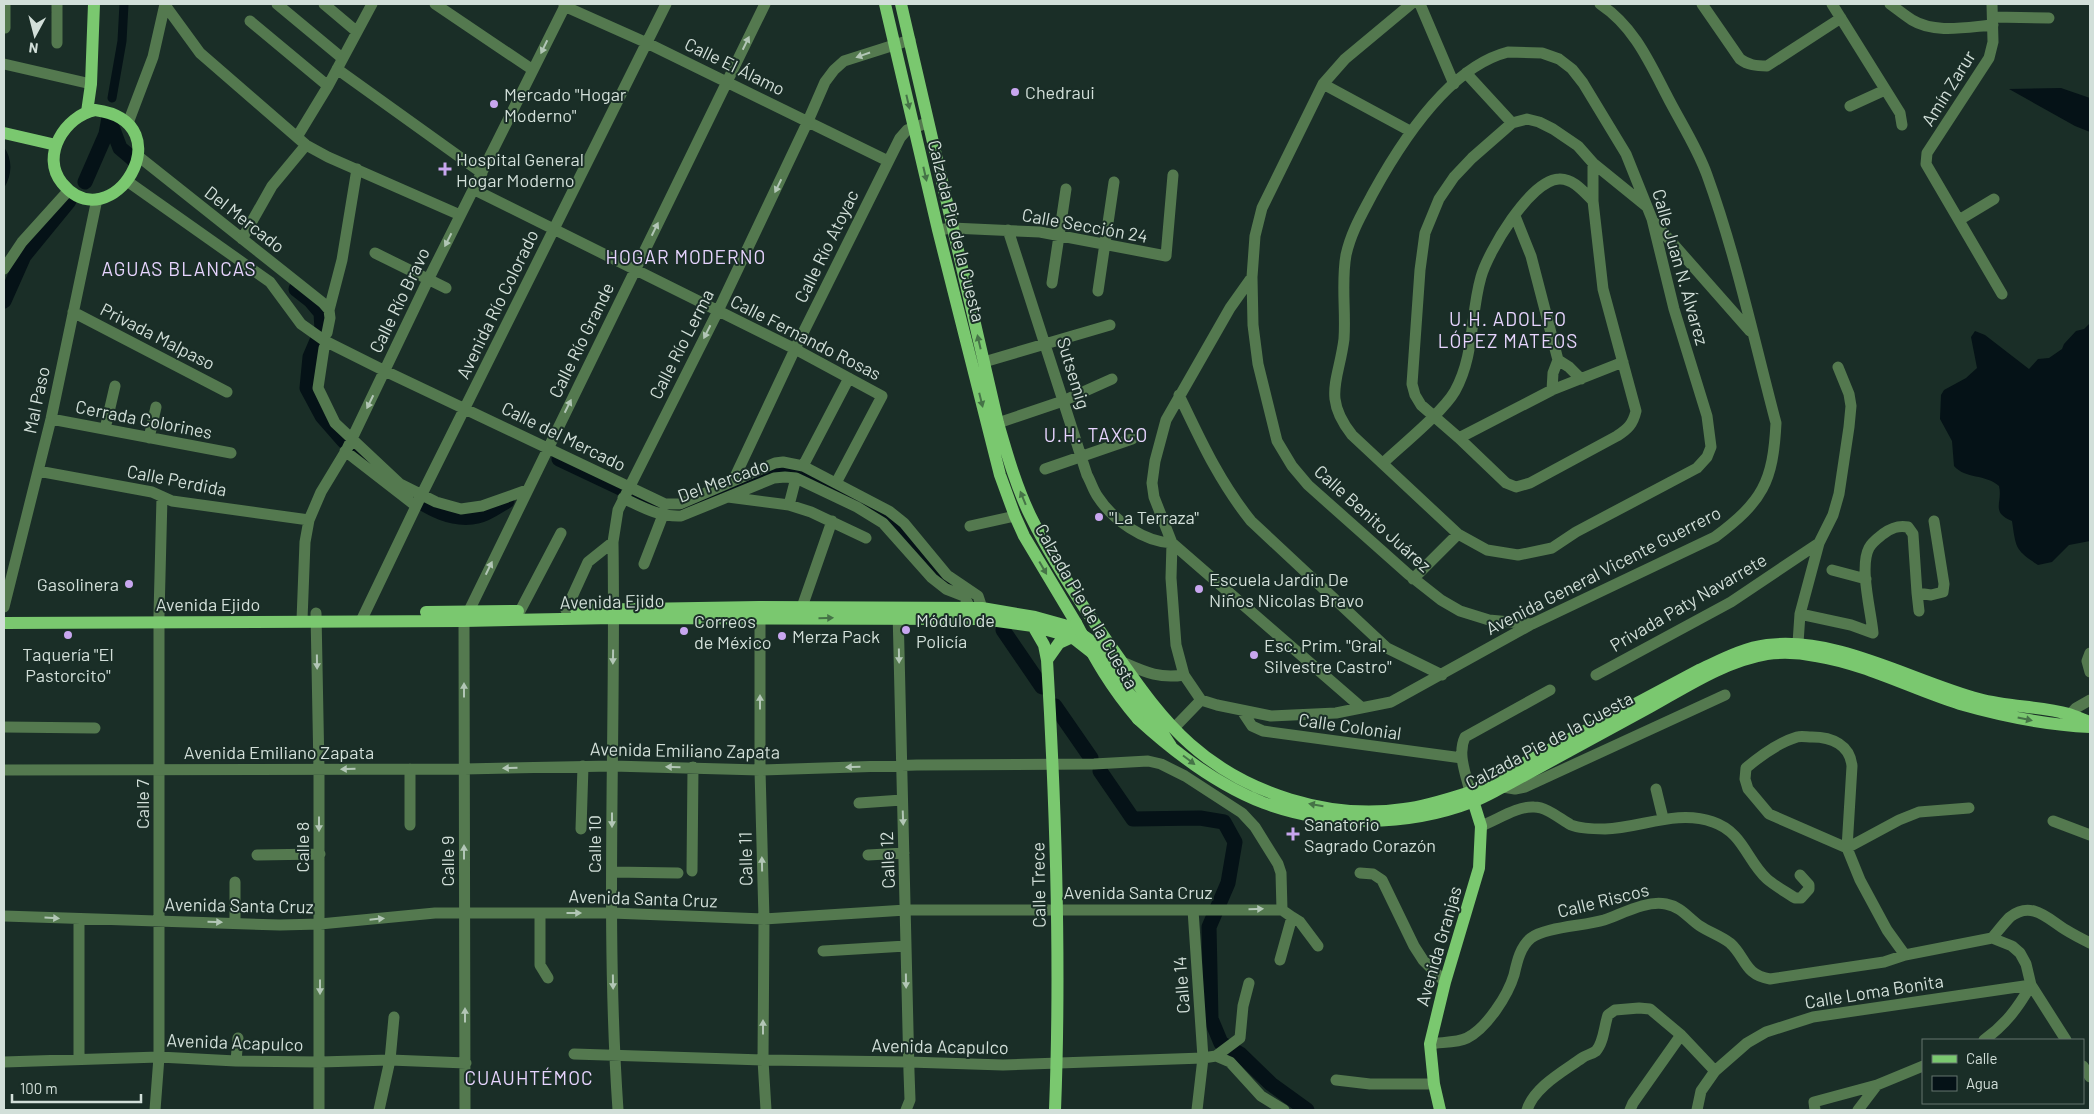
<svg xmlns="http://www.w3.org/2000/svg" width="2094" height="1114" font-family="Barlow,sans-serif">
<style>
.water{fill:#051217}
.lines{fill:none;stroke-linecap:round;stroke-linejoin:round}
.canal{stroke:#051217;stroke-width:9}
.river{stroke:#051217;stroke-width:15}
.minor{stroke:#54794f;stroke-width:11}
.major{stroke:#7ac86f;stroke-width:12}
.major-bridge{stroke:#7ac86f;stroke-width:12}
.oneway{fill:#b2c6b6}
.oneway2{fill:#457347}
.poi-dot{fill:#c8a6ef;stroke:#1a2e27;stroke-width:2}
.labels{text-anchor:middle;dominant-baseline:central;stroke-width:4;stroke-linejoin:round;paint-order:stroke}
.street-label{font-size:18px;fill:#d2dfd9;stroke:#1a2e27}
.poi-label{font-size:18px;fill:#d2dfd9;stroke:#1a2e27;text-anchor:start}
.neighbourhood-label{font-size:19px;letter-spacing:1px;fill:#e7d4fe;stroke:#1a2e27}
</style>
<rect width="100%" height="100%" fill="#1a2e27"/>
<path class="water" d="M2061 88 2090 98V132L2075 126 2009 89Z
M4 147C13 160 12 175 4 188Z
M2090 323V541L2069 545 2052 562 2038 565C2015 550 2016 548 2012 521 1990 512 2003 503 1999 486 1986 474 1965 479 1954 466L1952 441 1940 419 1941 395 1944 390 1966 378 1977 368 1971 337 1975 331 1985 335 2029 369 2038 359 2049 358 2062 349 2064 344 2076 331 2084 329Z"/>
<g class="lines">
<path class="canal" d="M112 98 122 41 124 4"/>
<path class="river" d="M109 119 120 148 133 159
M85 182 106 134 109 118
M296 289 310 300 321 313 322 329 310 357 307 388 322 416 343 440 369 465
M4 301 24 256 69 201
M559 459 667 510 681 509 774 472 794 470 847 495 898 525 934 570 956 587
M408 494C429 508 452 522 478 516 488 514 498 506 507 501
M1003 630 1042 687
M1055 706 1091 758
M1100 771 1133 819 1200 818 1224 822 1235 842 1228 883 1209 927 1211 1019 1221 1043 1240 1054 1271 1084 1307 1110"/>
<path class="minor" d="M5 4V28
M57 4V43
M277 4 342 58
M324 4 356 31
M435 4 533 70
M1411 4 1345 59 1323 84 1262 208 1255 236 1252 277 1253 325 1258 364 1277 441 1292 466 1308 485 1408 574 1441 600 1460 611 1489 620 1532 624
M1420 4 1454 84
M1702 4 1740 59C1748 65 1756 66 1767 66L1841 18
M1832 4 1900 113 1902 125
M1890 4C1897 9 1904 15 1912 20 1935 34 1967 27 1993 25
M1992 4 1993 42 1989 58 1927 153 1926 164 2002 294
M165 5 200 53 306 145 328 157 460 215
M564 6 647 43 888 161
M1993 17 2049 18
M250 21 328 86
M1508 52 1542 53 1559 59 1572 69 1583 83 1626 154 1652 219 1674 309 1707 416 1711 447 1707 457 1697 468 1576 532 1552 548 1518 555 1487 550 1458 534 1352 435C1322 397 1339 380 1344 339 1346 311 1341 282 1346 255 1351 232 1362 214 1373 193 1401 142 1449 67 1508 52Z
M4 64 91 84
M337 69 482 173
M1466 73 1512 123
M1323 84 1410 131
M1850 106 1885 90
M128 123 153 57 165 4
M297 137 328 86 372 4
M138 156 323 303 329 310
M1593 163V201L1603 289 1636 411C1633 424 1628 429 1617 436L1530 483 1516 487 1506 483 1459 438 1421 405 1415 395 1412 384 1420 270 1425 233 1439 199 1454 177 1472 158 1512 123 1527 119 1539 122 1553 129 1578 146 1593 163 1646 206
M127 181 270 282 301 324 325 341 385 371 665 504H680L775 463 783 462 803 466 889 511 904 523 947 575 978 596 982 608 983 617
M473 189 795 349 882 396 836 483
M1515 216 1531 256 1558 360 1553 373 1552 390
M1959 220 1994 199
M1653 221 1750 331
M938 230 952 228 1040 232 1166 256 1173 175
M1008 230 1087 475C1091 482 1093 490 1098 497 1113 520 1144 542 1172 543
M242 239 272 186 306 145
M375 253 446 288
M4 269 22 242 69 190
M1252 277 1230 308 1166 420 1155 461 1152 483 1154 497 1172 543 1171 578 1176 645 1184 675 1201 700 1217 705 1271 716 1336 713 1391 702 1532 624 1715 537C1763 501 1773 482 1776 423 1754 340 1736 255 1707 175 1697 147 1679 120 1666 94 1648 59 1633 26 1600 4
M1052 283 1066 189
M1098 291 1114 182
M73 312 227 392
M327 333 330 318 329 310 342 260 357 169
M324 348 318 388 335 423 400 484 436 502 461 509 482 506 527 490
M1558 360 1569 367 1581 379
M984 362 1110 325
M1179 395C1201 441 1219 481 1251 521L1387 648 1442 675
M51 419 231 453
M998 423 1063 401 1112 379
M105 429 115 386
M149 438 156 407
M1459 438 1552 390 1623 362
M345 451 416 506
M1383 463C1402 445 1443 412 1455 391 1475 355 1470 315 1481 277 1488 252 1530 180 1559 179 1573 178 1584 192 1593 201
M803 466 849 378
M1045 469 1132 439
M38 471 152 492 172 501 309 520
M733 481 795 349 900 138 907 130 927 123
M728 497 789 505 811 512 866 538
M623 498C642 507 659 517 681 516L774 478 785 477 796 478 857 507 883 523 932 578 946 589 964 596 970 608
M789 505 796 478
M970 526 1015 516
M1172 543 1362 708
M644 564 663 515
M1832 570 1866 579
M1413 579 1458 534
M1917 593 1931 595 1943 592 1944 584 1934 521
M4 607 51 419 97 199
M566 610 588 562 613 542
M760 610V770L764 919 763 1060 766 1110
M898 610 909 1072 910 1100 906 1110
M520 611 561 533
M316 613 319 770V1110
M801 614 802 607 832 521
M1800 614 1851 625 1873 633C1871 611 1859 567 1869 548 1872 542 1878 538 1883 534 1891 528 1898 525 1908 527L1913 534 1917 593 1919 611
M302 620 305 542 309 520 321 492 347 449 428 280 566 4
M361 621 420 498 666 4
M1798 643 1800 614 1819 543
M2090 653 2087 661 2090 672
M1122 662C1145 672 1159 679 1184 675
M1596 675 1731 602 1819 543 1833 515 1839 494 1849 427 1851 406 1849 394 1838 367
M1242 711 1252 726 1263 731 1462 758
M2065 720 2076 708 2090 700
M4 727 95 728
M1174 728 1201 700
M4 770 464 769 612 766 760 770 917 765 1094 764 1148 761 1161 764 1185 776 1242 813 1255 827 1278 864 1281 873 1282 910
M1503 787 1515 789 1525 787 1725 695
M1656 789 1663 818
M1470 792C1466 774 1457 754 1465 737L1550 690
M859 803 902 800
M2053 821 2090 835
M410 825V769
M1481 826C1497 820 1517 806 1534 807 1547 807 1560 819 1571 825 1581 829 1594 829 1605 829 1641 828 1677 809 1713 822 1743 832 1747 861 1767 879 1775 886 1786 892 1795 898H1801L1809 889V885L1800 875
M581 829 583 766
M257 855 320 854
M868 855 904 853
M692 871 693 767
M612 872 678 873
M1360 873 1373 874 1382 880 1414 946 1423 960 1445 982
M1193 910 1203 1058 1197 1110
M540 913V965L548 978
M4 916 280 925 320 924 435 913H612L764 919 906 910H1282
M1292 917 1300 922 1318 946
M79 919V1059
M235 923V882
M1992 938 2012 946 2020 953 2026 964 2031 985 2066 1040
M1992 938C1998 931 2004 923 2010 917 2032 900 2048 919 2066 930 2074 935 2082 939 2090 943
M823 951 906 946
M1905 955 1887 930 1860 880 1847 848 1852 766C1850 745 1832 737 1812 737 1807 737 1801 736 1797 737 1780 742 1759 757 1746 768L1745 779 1748 789 1769 814 1847 848 1899 820 1919 812 1969 808
M1280 960 1292 917 1282 910
M1984 1040C2005 1025 2018 1008 2031 985
M1430 1044C1441 1042 1457 1043 1467 1038 1487 1028 1508 995 1514 975 1517 962 1520 947 1531 938 1545 927 1584 926 1604 920 1622 914 1646 900 1666 904 1682 907 1688 918 1700 926 1709 932 1721 936 1730 943 1746 957 1744 975 1770 979L1884 962 1905 955 1992 938
M574 1054 763 1060 909 1062 1003 1065 1203 1058 1216 1056 1230 1062 1261 1096 1284 1110
M1216 1056 1240 1038 1243 1006 1249 983
M236 1061 238 1038
M4 1062 159 1057 236 1061 320 1062 390 1060 466 1063
M2083 1066 2090 1077
M1336 1080 1370 1084H1434
M155 1110 159 1057V615L162 497
M379 1110 390 1060 394 1017
M465 1110 464 621 765 4
M618 1110C605 921 616 731 613 542L618 510 718 311 808 121 825 82 834 70 844 61 910 40
M1527 1110C1534 1087 1564 1071 1582 1058 1586 1055 1592 1054 1596 1051 1604 1042 1604 1026 1608 1015L1615 1010 1639 1008 1650 1009 1681 1035 1715 1071
M1630 1110 1633 1103 1681 1035
M1697 1110 1701 1091 1715 1071 1747 1043 1766 1032 1813 1017 2031 985
M1815 1110 1814 1102 1877 1085 1923 1066
M1858 1110 1877 1085"/>
<path class="major" d="M885 4 938 230 1000 475 1015 516 1024 536 1076 623
M901 4 998 423C1007 454 1016 486 1030 515 1052 560 1079 601 1107 641 1132 676 1157 715 1190 744 1246 794 1330 820 1404 809 1427 806 1448 799 1470 792L1699 670C1721 660 1743 648 1767 645 1837 636 1912 681 1979 699 2008 707 2040 706 2069 714 2076 716 2083 720 2090 722
M95 110C187 122 111 243 62 183 40 156 65 116 95 110Z
M87 112 91 84 94 4
M4 133 56 145
M576 610 759 607 982 608 1035 617 1071 627 1101 648 1115 664
M426 612 518 611
M4 623 464 621 614 618 983 619 1033 626 1072 637 1095 655 1158 726 1171 746
M1033 626 1044 645 1047 660C1056 810 1061 960 1055 1110
M1047 660 1059 643 1072 637
M1138 719C1174 752 1217 785 1264 803 1329 827 1407 827 1472 802 1483 798 1493 792 1503 787 1552 760 1601 734 1650 707 1686 687 1725 661 1767 654 1782 652 1801 653 1816 656 1866 664 1912 689 1960 704 2002 716 2046 725 2090 727
M1440 1110 1434 1084 1430 1044 1445 982 1479 868 1481 826 1471 794"/>
<path class="major-bridge" d="M1076 623C1095 659 1111 688 1138 719"/>
</g>
<defs><path id="oneway-solid" d="M-6-.8H1V-3.2L6.5 0L1 3.2V.8H-6Z" transform="scale(1.25)"/></defs>
<g class="oneway">
<use href="#oneway-solid" transform="translate(746 43) rotate(-64)"/>
<use href="#oneway-solid" transform="translate(544 47) rotate(116)"/>
<use href="#oneway-solid" transform="translate(863 55) rotate(161)"/>
<use href="#oneway-solid" transform="translate(778 186) rotate(116)"/>
<use href="#oneway-solid" transform="translate(655 229) rotate(-64)"/>
<use href="#oneway-solid" transform="translate(448 240) rotate(117)"/>
<use href="#oneway-solid" transform="translate(707 332) rotate(117)"/>
<use href="#oneway-solid" transform="translate(370 402) rotate(116)"/>
<use href="#oneway-solid" transform="translate(568 406) rotate(-64)"/>
<use href="#oneway-solid" transform="translate(489 568) rotate(-64)"/>
<use href="#oneway-solid" transform="translate(899 656) rotate(89)"/>
<use href="#oneway-solid" transform="translate(613 657) rotate(91)"/>
<use href="#oneway-solid" transform="translate(317 662) rotate(89)"/>
<use href="#oneway-solid" transform="translate(464 690) rotate(-90)"/>
<use href="#oneway-solid" transform="translate(760 702) rotate(-90)"/>
<use href="#oneway-solid" transform="translate(673 767) rotate(-179)"/>
<use href="#oneway-solid" transform="translate(853 767) rotate(178)"/>
<use href="#oneway-solid" transform="translate(510 768) rotate(178)"/>
<use href="#oneway-solid" transform="translate(348 769) rotate(179)"/>
<use href="#oneway-solid" transform="translate(903 818) rotate(88)"/>
<use href="#oneway-solid" transform="translate(612 820) rotate(90)"/>
<use href="#oneway-solid" transform="translate(319 824) rotate(90)"/>
<use href="#oneway-solid" transform="translate(464 852) rotate(-90)"/>
<use href="#oneway-solid" transform="translate(762 864) rotate(-91)"/>
<use href="#oneway-solid" transform="translate(1256 909) rotate(-1)"/>
<use href="#oneway-solid" transform="translate(574 913)"/>
<use href="#oneway-solid" transform="translate(52 918) rotate(3)"/>
<use href="#oneway-solid" transform="translate(377 919) rotate(-6)"/>
<use href="#oneway-solid" transform="translate(215 922) rotate(2)"/>
<use href="#oneway-solid" transform="translate(906 981) rotate(89)"/>
<use href="#oneway-solid" transform="translate(613 982) rotate(89)"/>
<use href="#oneway-solid" transform="translate(320 987) rotate(90)"/>
<use href="#oneway-solid" transform="translate(465 1015) rotate(-90)"/>
<use href="#oneway-solid" transform="translate(763 1027) rotate(-90)"/>
</g>
<g class="oneway2">
<use href="#oneway-solid" transform="translate(908 102) rotate(77)"/>
<use href="#oneway-solid" transform="translate(925 174) rotate(77)"/>
<use href="#oneway-solid" transform="translate(979 342) rotate(-103)"/>
<use href="#oneway-solid" transform="translate(981 400) rotate(76)"/>
<use href="#oneway-solid" transform="translate(1023 498) rotate(-112)"/>
<use href="#oneway-solid" transform="translate(1043 568) rotate(60)"/>
<use href="#oneway-solid" transform="translate(826 618) rotate(-1)"/>
<use href="#oneway-solid" transform="translate(2025 719) rotate(12)"/>
<use href="#oneway-solid" transform="translate(1189 760) rotate(37)"/>
<use href="#oneway-solid" transform="translate(1316 805) rotate(-170)"/>
</g>
<g class="poi-dot">
<circle cx="1015" cy="92" r="5"/>
<circle cx="494" cy="104" r="5"/>
<path d="M442.5 161.5h5v5h5v5h-5v5h-5v-5h-5v-5h5z"/>
<circle cx="1099" cy="517" r="5"/>
<circle cx="129" cy="584" r="5"/>
<circle cx="1199" cy="589" r="5"/>
<circle cx="906" cy="630" r="5"/>
<circle cx="684" cy="631" r="5"/>
<circle cx="68" cy="635" r="5"/>
<circle cx="782" cy="636" r="5"/>
<circle cx="1254" cy="655" r="5"/>
<path d="M1290.5 826.5h5v5h5v5h-5v5h-5v-5h-5v-5h5z"/>
</g>
<g class="labels">
<g class="street-label">
<text transform="translate(735 66) rotate(26)">Calle El Álamo</text>
<text transform="translate(1948 88) rotate(-58)">Amín Zarur</text>
<text transform="translate(245 219) rotate(38)">Del Mercado</text>
<text transform="translate(1085 225) rotate(10)">Calle Sección 24</text>
<text transform="translate(957 231) rotate(76)">Calzada Pie de la Cuesta</text>
<text transform="translate(826 246) rotate(-64)">Calle Río Atoyac</text>
<text transform="translate(1681 267) rotate(74)">Calle Juan N. Álvarez</text>
<text transform="translate(399 300) rotate(-64)">Calle Río Bravo</text>
<text transform="translate(497 304) rotate(-64)">Avenida Río Colorado</text>
<text transform="translate(158 336) rotate(27)">Privada Malpaso</text>
<text transform="translate(806 337) rotate(27)">Calle Fernando Rosas</text>
<text transform="translate(581 340) rotate(-64)">Calle Río Grande</text>
<text transform="translate(681 344) rotate(-63)">Calle Río Lerma</text>
<text transform="translate(1074 373) rotate(73)">Sutsemig</text>
<text transform="translate(36 400) rotate(-78)">Mal Paso</text>
<text transform="translate(144 419) rotate(11)">Cerrada Colorines</text>
<text transform="translate(564 436) rotate(26)">Calle del Mercado</text>
<text transform="translate(177 480) rotate(11)">Calle Perdida</text>
<text transform="translate(723 480) rotate(-20)">Del Mercado</text>
<text transform="translate(1373 518) rotate(42)">Calle Benito Juárez</text>
<text transform="translate(1603 570) rotate(-27)">Avenida General Vicente Guerrero</text>
<text transform="translate(612 601) rotate(-1)">Avenida Ejido</text>
<text transform="translate(1688 602) rotate(-30)">Privada Paty Navarrete</text>
<text x="208" y="604">Avenida Ejido</text>
<text transform="translate(1087 606) rotate(60)">Calzada Pie de la Cuesta</text>
<text transform="translate(1350 726) rotate(8)">Calle Colonial</text>
<text transform="translate(1549 740) rotate(-28)">Calzada Pie de la Cuesta</text>
<text transform="translate(685 750) rotate(1)">Avenida Emiliano Zapata</text>
<text x="279" y="752">Avenida Emiliano Zapata</text>
<text transform="translate(142 804) rotate(-90)">Calle 7</text>
<text transform="translate(594 844) rotate(-90)">Calle 10</text>
<text transform="translate(302 847) rotate(-90)">Calle 8</text>
<text transform="translate(745 859) rotate(-91)">Calle 11</text>
<text transform="translate(887 860) rotate(-92)">Calle 12</text>
<text transform="translate(447 861) rotate(-90)">Calle 9</text>
<text transform="translate(1038 885) rotate(-91)">Calle Trece</text>
<text x="1138" y="892">Avenida Santa Cruz</text>
<text transform="translate(643 898) rotate(2)">Avenida Santa Cruz</text>
<text transform="translate(1603 900) rotate(-14)">Calle Riscos</text>
<text transform="translate(239 905) rotate(1)">Avenida Santa Cruz</text>
<text transform="translate(1438 946) rotate(-74)">Avenida Granjas</text>
<text transform="translate(1181 985) rotate(-94)">Calle 14</text>
<text transform="translate(1874 991) rotate(-9)">Calle Loma Bonita</text>
<text transform="translate(235 1042) rotate(2)">Avenida Acapulco</text>
<text transform="translate(940 1046) rotate(1)">Avenida Acapulco</text>
</g>
<g class="poi-label">
<text x="1025" y="92">Chedraui</text>
<text x="504" y="94">Mercado "Hogar<tspan x="504" dy="21">Moderno"</tspan></text>
<text x="456" y="159">Hospital General<tspan x="456" dy="21">Hogar Moderno</tspan></text>
<text x="1109" y="517">"La Terraza"</text>
<text x="1209" y="579">Escuela Jardin De<tspan x="1209" dy="21">Niños Nicolas Bravo</tspan></text>
<text x="119" y="584" text-anchor="end">Gasolinera</text>
<text x="916" y="620">Módulo de<tspan x="916" dy="21">Policía</tspan></text>
<text x="694" y="621">Correos<tspan x="694" dy="21">de México</tspan></text>
<text x="792" y="636">Merza Pack</text>
<text x="1264" y="645">Esc. Prim. "Gral.<tspan x="1264" dy="21">Silvestre Castro"</tspan></text>
<text x="68" y="654" text-anchor="middle">Taquería "El<tspan x="68" dy="21">Pastorcito"</tspan></text>
<text x="1304" y="824">Sanatorio<tspan x="1304" dy="21">Sagrado Corazón</tspan></text>
</g>
<g class="neighbourhood-label">
<text x="686" y="256">HOGAR MODERNO</text>
<text x="179" y="268">AGUAS BLANCAS</text>
<text x="1508" y="318">U.H. ADOLFO<tspan x="1508" dy="22">LÓPEZ MATEOS</tspan></text>
<text x="1096" y="434">U.H. TAXCO</text>
<text x="529" y="1077">CUAUHTÉMOC</text>
</g>
</g>
<rect width="2094" height="1114" fill="none" stroke="#d2dfd9" stroke-width="10"/>
<rect x="1922" y="1039" width="162" height="65" fill="#1a2e27" stroke="#64756e"/>
<rect x="1932" y="1055" width="25" height="8" fill="#7ac86f" stroke="#64756e"/>
<text x="1966" y="1064" font-size="15" fill="#d2dfd9">Calle</text>
<rect x="1932" y="1076" width="25" height="15" fill="#051217" stroke="#64756e"/>
<text x="1966" y="1089" font-size="15" fill="#d2dfd9">Agua</text>
<g transform="translate(35 35) rotate(187)" stroke="#1a2e27" stroke-width="4" paint-order="stroke">
<path d="M0-4L9 19L0 12L-9 19Z" fill="#d2dfd9"/>
<text y="-8" font-size="14" font-weight="bold" text-anchor="middle" fill="#d2dfd9">N</text>
</g>
<path d="M12 1094v8h129v-8" fill="none" stroke="#d2dfd9" stroke-width="2.5"/>
<text x="20" y="1094" font-size="15" fill="#d2dfd9" stroke="#1a2e27" stroke-width="4" paint-order="stroke">100 m</text>
</svg>
